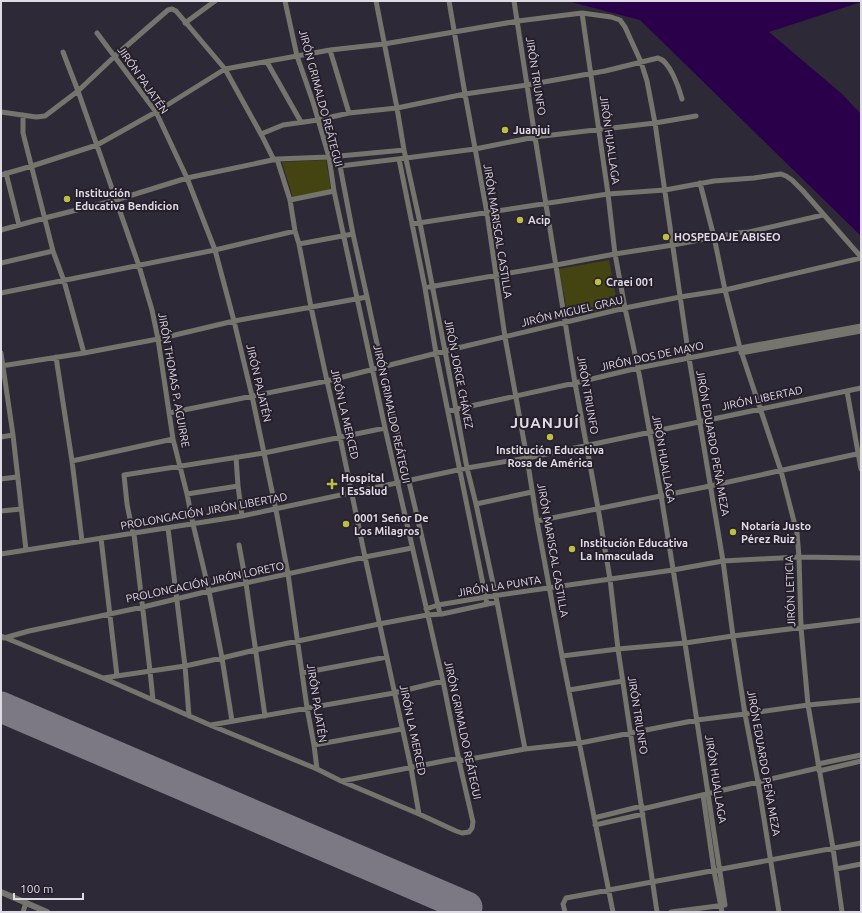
<svg xmlns="http://www.w3.org/2000/svg" width="862" height="913" font-family="Ubuntu,sans-serif">
<style>
.green{fill:#444412}
.water{fill:#2a004b}
.lines{fill:none;stroke-linecap:round;stroke-linejoin:round}
.runway{stroke:#7c7884;stroke-width:31}
.minor{stroke:#75756e;stroke-width:5}
.tertiary{stroke:#75756e;stroke-width:6}
.poi-dot{fill:#bebf42;stroke:#251f2c;stroke-width:1.5}
.labels{text-anchor:middle;dominant-baseline:central;stroke-width:4;stroke-linejoin:round;paint-order:stroke}
.street-label{font-size:11px;fill:#dfdbe4;stroke:#251f2c}
.poi-label{font-size:11px;font-weight:bold;fill:#dfdbe4;stroke:#251f2c;text-anchor:start}
.district-label{font-size:15px;font-weight:bold;letter-spacing:1px;fill:#dfdbe4;stroke:#251f2c}
</style>
<rect width="100%" height="100%" fill="#2e2936"/>
<path class="green" d="M326 160 331 190 293 198 282 162Z
M609 260 618 307 568 316 559 269Z"/>
<path class="water" d="M567 1H861V2L769 32 842 94 861 114V236L640 20Z"/>
<g class="lines">
<path class="runway" d="M1 707 467 907"/>
<path class="minor" d="M376 1 397 108 404 150 420 223 445 351 467 468 476 504 497 602 525 749
M449 1 465 94 487 213 505 337 527 458 537 521 562 656 613 912
M514 1 535 137 575 383 598 508 610 579 618 649 657 912
M582 13 608 194 615 254 625 308 638 368 661 495 685 643 725 905 671 912
M185 23 215 1
M97 33 156 112 187 178 215 250 234 321 252 396 276 510 288 574 307 708 314 745 317 769
M330 50 349 113
M63 52 78 91 139 266 152 310 158 339 173 439 187 494 193 524 209 591 222 658 232 721
M267 62 301 122
M1 112 36 117 45 116 78 91 115 56 168 10 172 9 176 11 225 69 262 136 274 160
M23 115V133L53 251 64 281 84 353
M261 134 283 125 318 120 349 113 397 108 465 94 527 85 605 71 658 58C670 61 679 88 682 99
M329 157 332 158 340 166 353 234 367 297 382 367 440 614
M277 159 290 200 295 231 299 244 311 307 327 381 340 437 365 557 411 768 419 814
M399 159 425 288 436 353 487 604
M340 166 406 158 475 149 535 137 655 123 696 116
M6 173 19 225
M1 175 32 166 97 145 156 112 225 69 330 50 384 44 518 21 582 13 611 17 620 20 625 27 641 62 647 81 655 123 689 358 723 561 733 636 745 714 758 782 779 912
M700 183 714 237 725 290 740 348 781 471 797 533 799 557 801 628 808 705 833 848 842 912
M290 200 334 191
M412 224 608 194 665 190 714 181 754 178 781 174 786 176 792 180 803 191 861 257
M1 230 45 218 116 200 187 178 277 159 329 157 404 150
M299 244 353 234
M1 263 53 251
M429 287 556 265 615 254 673 245 737 233 749 232 823 215
M1 293 215 250 295 231
M1 353 13 435 26 550
M741 353 861 331
M56 357 72 461 82 541
M1 366 84 353 158 339 234 321 367 297
M847 391 861 469
M448 411 575 383 638 368 740 348 861 326
M169 413 327 381 445 351 625 308 680 297 725 290 861 258
M1 437 13 435
M236 457 238 486 242 516
M72 461 173 439
M1 479 17 477
M187 494 238 486
M476 504 532 492
M1 511 21 509
M537 521 710 486 861 453
M168 528 185 666 189 716
M133 534 127 504 124 475 264 453 385 428
M134 534 150 671 153 700
M101 538 117 676
M239 545 246 583 265 716
M1 554 242 516 467 468 527 458 861 388
M426 609 438 605 486 597 673 570 723 561 799 557 861 558
M1 636 103 678 210 725 317 769 341 781 419 814 456 831 462 833 469 832 472 828 473 822 459 761 443 681 385 428 334 191 329 157 313 102 297 56 285 1
M4 638 29 631 143 607 209 591 365 557 412 548
M562 656 618 649 685 643 733 636 861 620
M302 673 387 657
M103 678 185 666 222 658 255 650 379 624 427 615 442 614 497 602
M569 690 623 681
M211 725 394 693 443 681
M314 745 402 729
M459 761 525 749 580 743 697 720 745 714 808 705 861 700
M818 764 861 755
M819 771 861 761
M342 781 459 758
M703 795 714 871 722 912
M642 809 818 768
M594 818 642 806
M595 825 643 814
M836 869 861 864
M23 912 26 903
M565 912 563 904 566 898 861 843"/>
<path class="tertiary" d="M1 892 47 912"/>
</g>
<g class="poi-dot">
<circle cx="505" cy="130" r="4"/>
<circle cx="67" cy="199" r="4"/>
<circle cx="520" cy="220" r="4"/>
<circle cx="666" cy="237" r="4"/>
<circle cx="598" cy="282" r="4"/>
<circle cx="550" cy="437" r="4"/>
<path d="M330 478h4v4h4v4h-4v4h-4v-4h-4v-4h4z"/>
<circle cx="346" cy="524" r="4"/>
<circle cx="733" cy="532" r="4"/>
<circle cx="572" cy="549" r="4"/>
</g>
<g class="labels">
<g class="street-label">
<text transform="translate(536 76) rotate(81)">JIRÓN TRIUNFO</text>
<text transform="translate(143 80) rotate(55)">JIRÓN PAJATÉN</text>
<text transform="translate(321 98) rotate(75)">JIRÓN GRIMALDO REÁTEGUI</text>
<text transform="translate(610 140) rotate(82)">JIRÓN HUALLAGA</text>
<text transform="translate(498 231) rotate(81)">JIRÓN MARISCAL CASTILLA</text>
<text transform="translate(572 311) rotate(-13)">JIRÓN MIGUEL GRAU</text>
<text transform="translate(652 356) rotate(-12)">JIRÓN DOS DE MAYO</text>
<text transform="translate(459 374) rotate(79)">JIRÓN JORGE CHÁVEZ</text>
<text transform="translate(174 380) rotate(80)">JIRÓN THOMAS P. AGUIRRE</text>
<text transform="translate(259 383) rotate(77)">JIRÓN PAJATÉN</text>
<text transform="translate(588 395) rotate(80)">JIRÓN TRIUNFO</text>
<text transform="translate(762 398) rotate(-12)">JIRÓN LIBERTAD</text>
<text transform="translate(345 414) rotate(77)">JIRÓN LA MERCED</text>
<text transform="translate(392 414) rotate(78)">JIRÓN GRIMALDO REÁTEGUI</text>
<text transform="translate(713 443) rotate(80)">JIRÓN EDUARDO PEÑA MEZA</text>
<text transform="translate(664 459) rotate(80)">JIRÓN HUALLAGA</text>
<text transform="translate(204 511) rotate(-10)">PROLONGACIÓN JIRÓN LIBERTAD</text>
<text transform="translate(553 550) rotate(80)">JIRÓN MARISCAL CASTILLA</text>
<text transform="translate(205 582) rotate(-12)">PROLONGACIÓN JIRÓN LORETO</text>
<text transform="translate(499 586) rotate(-9)">JIRÓN LA PUNTA</text>
<text transform="translate(790 591) rotate(-92)">JIRÓN LETICIA</text>
<text transform="translate(317 703) rotate(81)">JIRÓN PAJATÉN</text>
<text transform="translate(638 715) rotate(81)">JIRÓN TRIUNFO</text>
<text transform="translate(413 730) rotate(78)">JIRÓN LA MERCED</text>
<text transform="translate(463 730) rotate(78)">JIRÓN GRIMALDO REÁTEGUI</text>
<text transform="translate(764 763) rotate(80)">JIRÓN EDUARDO PEÑA MEZA</text>
<text transform="translate(716 779) rotate(81)">JIRÓN HUALLAGA</text>
</g>
<g class="poi-label">
<text x="513" y="130">Juanjui</text>
<text x="75" y="193">Institución<tspan x="75" dy="13">Educativa Bendicion</tspan></text>
<text x="528" y="220">Acip</text>
<text x="674" y="237">HOSPEDAJE ABISEO</text>
<text x="606" y="282">Craei 001</text>
<text x="550" y="450" text-anchor="middle">Institución Educativa<tspan x="550" dy="13">Rosa de América</tspan></text>
<text x="341" y="478">Hospital<tspan x="341" dy="13">I EsSalud</tspan></text>
<text x="354" y="518">0001 Señor De<tspan x="354" dy="13">Los Milagros</tspan></text>
<text x="741" y="526">Notaría Justo<tspan x="741" dy="13">Pérez Ruiz</tspan></text>
<text x="580" y="543">Institución Educativa<tspan x="580" dy="13">La Inmaculada</tspan></text>
</g>
<g class="district-label">
<text x="545" y="422">JUANJUÍ</text>
</g>
</g>
<rect width="862" height="913" fill="none" stroke="#dfdbe4" stroke-width="4"/>
<path d="M14 893v6h69v-6" fill="none" stroke="#dfdbe4" stroke-width="2"/>
<text x="20" y="893" font-size="12" fill="#dfdbe4" stroke="#251f2c" stroke-width="3" paint-order="stroke">100 m</text>
</svg>
